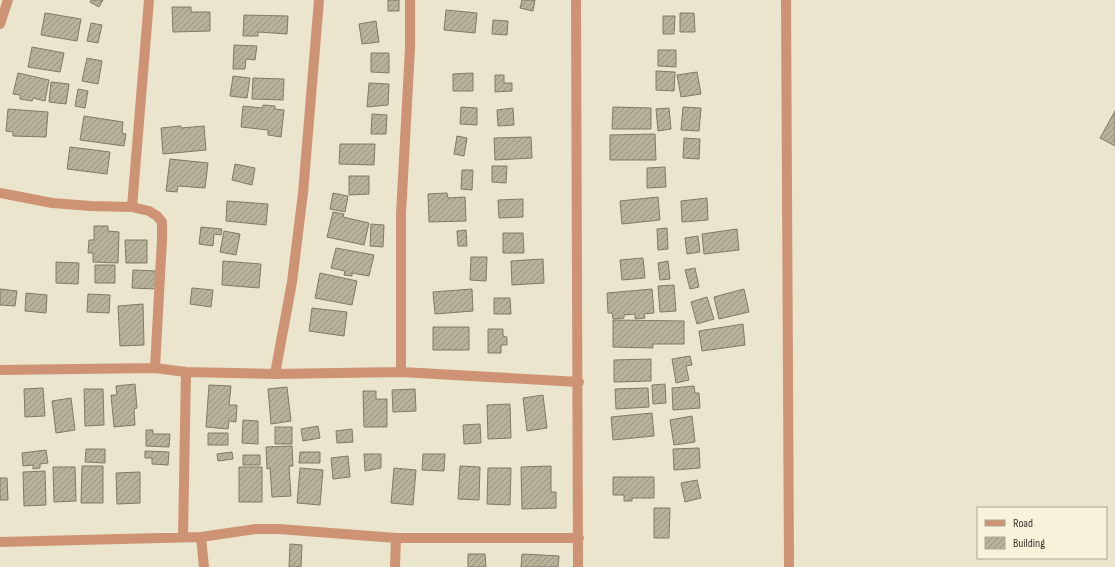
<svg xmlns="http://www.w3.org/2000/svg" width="1115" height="567" font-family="'Sofia Sans Condensed',sans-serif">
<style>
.building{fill:url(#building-hatch);stroke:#807a65}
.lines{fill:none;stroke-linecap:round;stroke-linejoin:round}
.minor{stroke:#cd9374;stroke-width:10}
</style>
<defs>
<pattern id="building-hatch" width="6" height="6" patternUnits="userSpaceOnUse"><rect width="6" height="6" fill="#b8b29b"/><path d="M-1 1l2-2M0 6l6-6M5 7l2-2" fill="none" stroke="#97927f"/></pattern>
</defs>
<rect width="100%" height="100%" fill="#ebe5cd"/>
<path class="building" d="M91 0H103L99 7 90 2Z
M388 0H399V11H388Z
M522 0H535L533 11 520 8Z
M172 7H191V12H210V31L173 32Z
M446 10 477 13 475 33 444 30Z
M45 13 81 19 77 41 41 35Z
M680 13H694L695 32H680Z
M244 15 288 16 287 34 258 32V36H243Z
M663 16H675L674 34H663Z
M493 20 508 21 507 35 492 34Z
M376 21 379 42 362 44 359 24Z
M91 23 102 25 98 43 87 41Z
M234 45 257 46 255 60 246 59 245 69H233Z
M32 47 64 53 60 72 28 67Z
M658 50H676V67L658 66Z
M371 53H389V73L371 72Z
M87 58 102 61 98 84 82 81Z
M656 71 675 72 674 91 656 90Z
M697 72 701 94 681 97 677 75Z
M18 73 49 80 45 101 33 98 32 101 20 99V95L13 94Z
M473 73V91H453V74Z
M495 75H504V83H512V91L495 92Z
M233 76 250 78 247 98 230 96Z
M253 78 284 79 283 100 252 99Z
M51 82 69 84 66 104 49 102Z
M369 83 389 84 388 105 367 107Z
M78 89 88 91 85 108 75 106Z
M263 105 275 106V109L284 110 281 137 268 135V130L241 127 243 106 262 108Z
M461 107 477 108V125L460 124Z
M613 107 651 108V129H612Z
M683 107 701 108 699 131 681 130Z
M513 108 514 125 498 126 497 110Z
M669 108 671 129 658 131 656 109Z
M8 109 48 112 46 137 13 136V132L6 131Z
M1115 111V146L1100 138Z
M372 114 387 115 386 134H371Z
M84 116 123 122 122 133 126 134 124 146 80 140Z
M181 126V128L204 126 206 150 163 154 161 128Z
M655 134 656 160H610V135Z
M457 136 467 138 464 156 454 154Z
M531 137 532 158 495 160 494 138Z
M684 138 700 139 699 159 683 158Z
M340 144H375L374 165 339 164Z
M70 147 110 152 107 174 67 169Z
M170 159 208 163 205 188 178 186 177 192 166 191Z
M235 164 255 168 252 185 232 180Z
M492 166H507L506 183 492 182Z
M665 167 666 187 647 188V168Z
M462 170H473L472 190 461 189Z
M349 176H369V194L349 195Z
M333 193 348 196 345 212 330 209Z
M447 193 448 198 465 197 466 221 429 222 428 194Z
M658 197 660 220 622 224 620 201Z
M707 198 708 220 682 222 681 201Z
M523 199V217L499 218 498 200Z
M227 201 268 204 266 225 226 221Z
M333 212 344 214 343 217 369 223 364 245 327 237Z
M371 224 384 225 383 247 370 246Z
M94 226H108V231L119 232 118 263 93 262V253H88L89 240H94Z
M201 227 222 229 221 235 214 234 213 246 199 244Z
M667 228 668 249 658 250 657 229Z
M737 229 739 250 704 254 702 234Z
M466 230 467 246H458L457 231Z
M224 231 240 234 236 255 220 252Z
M503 233H523L524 253H503Z
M698 236 700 252 687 254 685 238Z
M125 240H147V263H126Z
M336 248 374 255 369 276 352 273V276L344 275 345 271 331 268Z
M471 257H487L486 281 470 280Z
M643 258 645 278 622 280 620 260Z
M543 259 544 283 512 285 511 261Z
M223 261 261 264 259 288 222 285Z
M668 261 670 279 660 280 658 263Z
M56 262 79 263 78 284 56 283Z
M95 265H115V283H95Z
M695 268 699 287 690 289 685 270Z
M133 270 156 271V289L132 288Z
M320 273 357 281 352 305 315 298Z
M674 285 676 311 660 312 658 286Z
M192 288 213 290 211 307 190 304Z
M0 289 17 291 15 306 0 305Z
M472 289 473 311 435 314 433 292Z
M652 289 654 313 644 314 645 318 635 319V314L624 315V318L613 319 612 313H608L607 293Z
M744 289 749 312 719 319 714 297Z
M26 293 47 295 46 313 25 311Z
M88 294 110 295 109 313 87 312Z
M707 297 714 319 697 324 691 302Z
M494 298H510L511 314H494Z
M143 304 144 345 120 346 118 306Z
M312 308 347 312 344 336 309 331Z
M613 320 684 321V344H653V348L613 347Z
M743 324 745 345 702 351 699 331Z
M433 327H469V350H433Z
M488 329H503V336L507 337V345H501V353H488Z
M690 356 692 365 686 366 689 380 676 383 672 359Z
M651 359V381L614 382V360Z
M135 384 137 408 134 409 135 425 114 427 111 395H117L116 386Z
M665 384 666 403 653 404 652 385Z
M209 385 231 386 229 405H237L236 422 229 421 228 429 206 427Z
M694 386 695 393H699L700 408 673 410 672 388Z
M287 387 291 421 271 424 268 389Z
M43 388 45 416 25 417 24 389Z
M648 388 649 407 616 409 615 389Z
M84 389H103L104 425 85 426Z
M415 389 416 411 393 412 392 390Z
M363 391H376V399H387V427H364Z
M543 395 547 428 527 431 523 398Z
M71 398 75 430 56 433 52 401Z
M510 404 511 438 488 439 487 405Z
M652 413 654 436 613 440 611 417Z
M692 416 695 442 674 445 670 420Z
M243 420 258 421V444L242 443Z
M480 424 481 443 464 444 463 425Z
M318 426 320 438 303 441 301 429Z
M275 427H292V444H275Z
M352 429 353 442 337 443 336 431Z
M146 430H153V434H170L169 447 146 446Z
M208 433H228V445H208Z
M292 446 293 466H289L291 496 272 497 270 468 267 469 266 447Z
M699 448 700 468 674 470 673 449Z
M86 449H105V463L85 462Z
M46 450 48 463 40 464V468L33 469V465L23 466 22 453Z
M145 451 169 452 168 465 152 464V458H145Z
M232 452 233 459 218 461 217 454Z
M300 452H320V463H299Z
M364 454H381V468L365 471Z
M423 454H445L444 471 422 470Z
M243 455H260V465H243Z
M348 456 350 477 333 479 331 458Z
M82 466H103V503H81Z
M460 466 480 467 479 500 458 499Z
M551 466V492H556V508L522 509 521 467Z
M53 467H75L76 501 54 502Z
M239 467H262V502H239Z
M300 468 323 470 320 505 297 503Z
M394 468 416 470 413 505 391 503Z
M488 468H511L510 505 487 504Z
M45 471 46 505 24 506 23 472Z
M140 472V503L117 504 116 473Z
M613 477H654V498H632V501H624V495H613Z
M0 478H7L8 500H0Z
M697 480 701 498 685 502 681 483Z
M654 508H670L669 538H654Z
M290 544 302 545 301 567H289Z
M468 554H485L486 567H468Z
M522 554 559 556 558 567H521Z"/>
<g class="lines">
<path class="minor" d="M576 0 578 567
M786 0 789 567
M0 24 8 0
M0 193 52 203 91 206 132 207 149 211 157 216 162 222V239L155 368
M132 207 149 0
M0 370 155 368 186 372 275 374 401 372 579 382
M401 372V214L410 48V0
M275 374 292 282 303 193 319 0
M183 537 186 372
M201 537 204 567
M0 542 201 537 256 529H279L396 538H579
M395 567 396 538"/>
</g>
<rect x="977" y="507" width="130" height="52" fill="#f8f2da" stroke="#aca795"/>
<rect x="985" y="520" width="20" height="6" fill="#cd9374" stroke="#aca795"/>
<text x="1013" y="527" font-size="12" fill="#39372e">Road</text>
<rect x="985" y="537" width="20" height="12" fill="url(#building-hatch)" stroke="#aca795"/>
<text x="1013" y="547" font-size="12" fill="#39372e">Building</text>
</svg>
